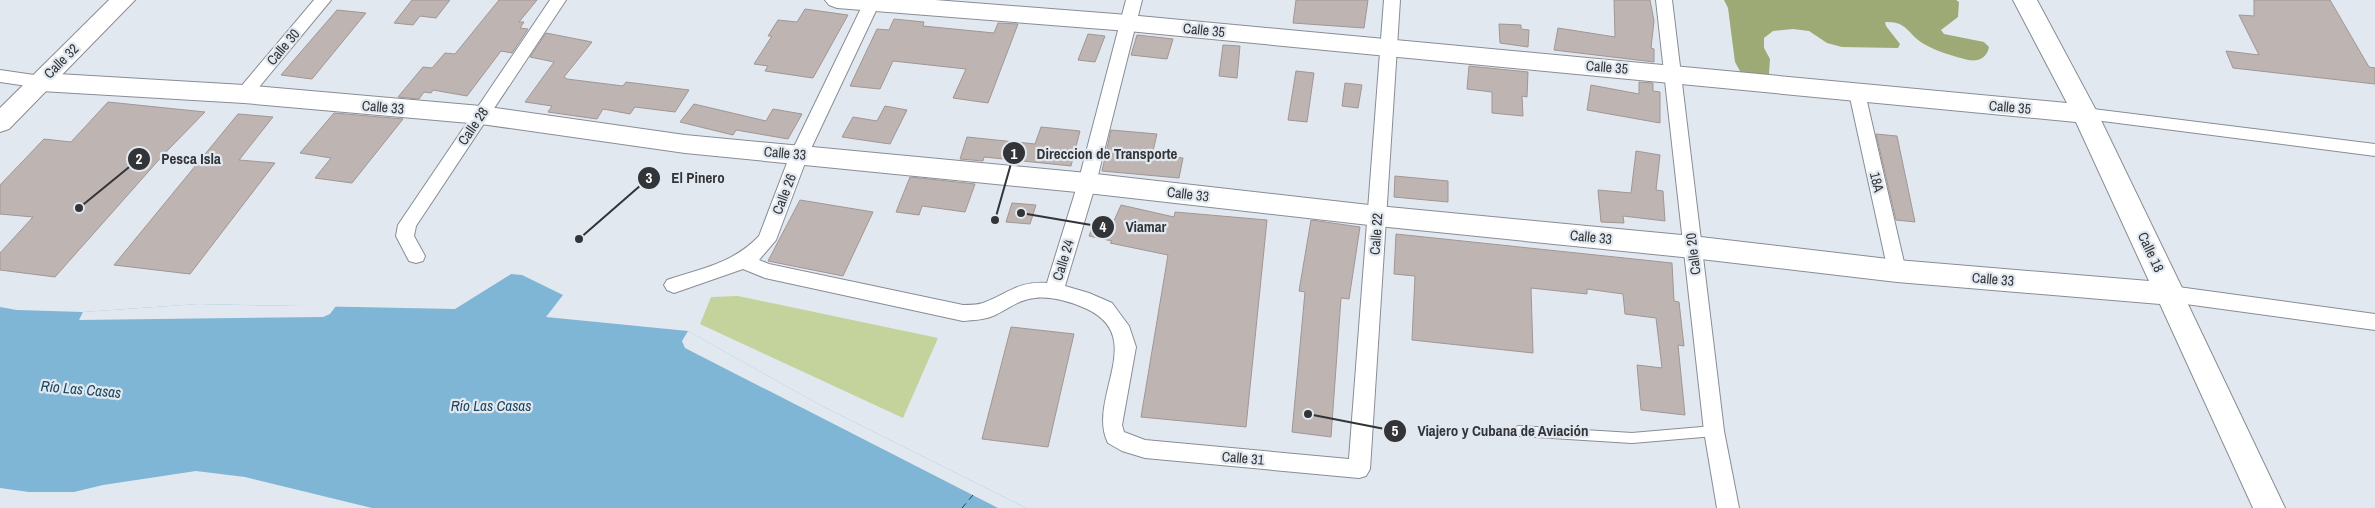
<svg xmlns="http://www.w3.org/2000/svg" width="2375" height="508" font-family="'Archivo Narrow',sans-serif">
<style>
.green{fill:#c4d29c}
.forest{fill:#9daa76}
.water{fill:#7fb5d5}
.pier{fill:#e2e8f0}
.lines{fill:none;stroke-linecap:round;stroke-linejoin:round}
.ferry{stroke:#1a465d;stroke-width:1;stroke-dasharray:6 5;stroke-linecap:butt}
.building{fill:#beb4b1;stroke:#a19694}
.lane-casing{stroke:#888d95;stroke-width:12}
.street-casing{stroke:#888d95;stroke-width:2}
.secondary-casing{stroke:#888d95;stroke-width:2}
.primary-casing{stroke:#888d95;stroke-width:2}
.lane{stroke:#fff;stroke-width:10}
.street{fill:#fff;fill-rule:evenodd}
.secondary{fill:#fff;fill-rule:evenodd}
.primary{fill:#fff;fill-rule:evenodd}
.labels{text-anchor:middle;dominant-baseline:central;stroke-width:4.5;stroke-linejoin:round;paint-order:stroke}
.street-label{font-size:14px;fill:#323437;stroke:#e2e8f0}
.water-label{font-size:15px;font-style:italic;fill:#1a465d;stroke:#e2e8f0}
.leader{fill:none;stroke:#323437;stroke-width:2}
.callout-dot{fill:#323437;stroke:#e2e8f0;stroke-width:2}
.mark-label{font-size:15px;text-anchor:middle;font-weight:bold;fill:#fff}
.callout-label{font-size:15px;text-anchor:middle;font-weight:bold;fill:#323437;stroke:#e2e8f0;stroke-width:4.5;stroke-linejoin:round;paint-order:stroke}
</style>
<rect width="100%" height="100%" fill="#e2e8f0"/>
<path class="green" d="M738 296 938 338 903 418 700 324 711 297Z"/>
<path class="forest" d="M1724 0H1956L1959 2 1958 17 1941 30 1944 34 1984 42 1989 47C1987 58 1978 62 1968 60 1954 56 1937 52 1924 44 1907 34 1908 21 1885 22L1886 26 1900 44 1898 48 1842 47 1827 43 1809 31 1793 29 1773 31 1764 38V48L1770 59 1769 74 1760 81 1746 82 1735 62 1728 8Z"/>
<path class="water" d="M511 274 522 275 563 295 546 317 688 331 822 406 1026 508H372L245 477 196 471 103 485 74 492H29L0 488V307L17 310 83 312 198 304 455 309Z"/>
<path class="pier" d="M198 304 240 305 336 306 330 314 323 317 79 320 83 312Z
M688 331 822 406 1026 508H998L685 348 682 341Z"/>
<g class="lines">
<path class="ferry" d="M962 508 973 495"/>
</g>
<path class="building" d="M412 0H450L436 18 420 16 413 25 394 23Z
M499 0H537L519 22H524L520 28 528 29 512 53 501 51 467 96 433 90 431 93 424 92 419 99 398 97 423 67 432 68 445 53 455 54Z
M1296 0H1368L1364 28 1293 23Z
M1614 0H1650L1654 21 1651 48 1654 49V62L1554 50 1558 28 1615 37Z
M2254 0H2330L2369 67 2375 68V84L2233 68 2226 51 2259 55 2239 15 2254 16Z
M805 9 848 15 813 78 765 71 768 66 754 64 772 36H768L778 20 797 22Z
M337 10 366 13 312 79 281 75Z
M894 19 924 22 923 26 994 33 998 23 1018 24 988 103 953 98 966 69 893 61 880 89 850 86 877 29 889 30Z
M1499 24 1521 25V29L1529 30 1528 47 1500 43Z
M546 33 592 42 564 77 567 79 623 86 626 82 689 90 675 112 635 107 630 114 603 109 597 119 548 112 552 106 525 102 554 62 530 57Z
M1088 34 1105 36 1095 62 1078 60Z
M1137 35 1173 39 1167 59 1131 55Z
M1223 45 1240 46 1237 78 1219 76Z
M1469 66 1528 72 1527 97 1522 96 1523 116 1492 113V92L1467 89Z
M1296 71 1314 73 1307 122 1288 120Z
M1639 82 1653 83V91L1660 92V123L1587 110 1591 85 1639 94Z
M1345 83 1362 85 1358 108 1342 106Z
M108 102 205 112 164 154 55 277 0 270V253L33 217 0 214V185L44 139 71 142Z
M694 104 766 121 773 109 802 114 788 139 736 130 733 135 680 122Z
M885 106 907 110 890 144 842 137 853 117 877 121Z
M334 113 403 119 352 183 315 178 331 158 300 153Z
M238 114 273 117 239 160 275 163 190 274 114 265Z
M1041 127 1080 131 1071 166 984 157 983 161 960 159 967 137 1035 144Z
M1111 130 1157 134 1152 155 1183 158 1179 178 1102 171Z
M1876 134 1897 136 1915 222 1896 220Z
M1636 151 1660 155 1656 190 1663 191 1665 221 1623 216 1624 223 1601 222 1598 190 1631 193Z
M1395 176 1448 181V202L1394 197Z
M910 177 975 184 965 212 922 206 919 215 896 212Z
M800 200 873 212 843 276 768 261Z
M1012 203 1036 205 1030 224 1006 222Z
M1121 205 1174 217 1175 212 1267 220 1246 427 1141 417 1168 255 1110 243 1112 241 1089 236 1096 219 1113 223Z
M1311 220 1360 227 1349 299 1341 298 1331 437 1292 432 1305 292 1299 291Z
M1396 234 1672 263 1674 301 1679 302 1684 346 1678 345 1685 415 1641 410 1637 365 1662 368 1656 318 1625 314 1623 294 1587 289V294L1531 288 1533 353 1412 340 1415 276 1394 274Z
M1011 327 1074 334 1048 447 982 439Z"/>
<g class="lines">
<defs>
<path id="lane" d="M1519 431 1632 438 1714 431"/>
<path id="street" d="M314 0H331L250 98 244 100 238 98 236 94 238 90Z
M550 0H566L416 226 414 236 425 256 423 261 416 263 409 261 396 236 398 225Z
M865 0H881L808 155 776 240 759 260 769 264 963 305C969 305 977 305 983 303 1008 294 1017 281 1047 283L1078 183 1126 0H1142L1096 183 1065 286 1089 293 1112 303 1129 326 1136 347 1122 425 1124 432 1145 440 1349 459 1384 0H1400L1370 469 1366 476 1359 478 1145 458 1122 451 1108 443C1086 399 1148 338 1087 309 1071 302 1052 296 1035 298 1019 299 1007 310 993 316 984 320 973 320 963 321L765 278 743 269 674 293 667 290 664 285 667 280C700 269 734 263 759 236L790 155Z
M1656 0H1672L1724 431 1739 508H1717L1704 431Z
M0 70 41 76 47 78 49 82 47 86 41 88 0 82Z
M1857 87 1863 89 1865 93 1906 271 1904 276 1897 278 1890 276 1888 271 1849 93 1851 89Z
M2085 108 2375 144V156L2079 118 2076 114 2079 110Z
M2171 286 2375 314V330L2171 302 2164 299 2161 294 2164 289Z"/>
<path id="secondary" d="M825 0H935L1128 15 2067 103 2013 0H2037L2098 114 2185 294 2184 296 2285 508H2253L2160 304 1897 282 1692 258 1378 226 1087 193 685 153 481 124 244 103 41 91 32 88 29 82 32 76 41 73 244 85 481 106 685 135 1087 173 1378 206 1692 236 1897 260 2149 281 2076 122 1128 31 837 8 829 5Z"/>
<path id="primary" d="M109 0H135L9 129 0 132V108Z"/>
</defs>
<use href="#lane" class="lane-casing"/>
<use href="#street" class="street-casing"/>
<use href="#secondary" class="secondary-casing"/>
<use href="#primary" class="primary-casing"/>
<use href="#lane" class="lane"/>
<use href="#street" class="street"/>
<use href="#secondary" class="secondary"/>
<use href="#primary" class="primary"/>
</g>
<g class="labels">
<g class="street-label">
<text transform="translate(1204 30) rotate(6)">Calle 35</text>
<text transform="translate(283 47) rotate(-50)">Calle 30</text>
<text transform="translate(61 61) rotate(-45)">Calle 32</text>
<text transform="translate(1607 67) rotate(5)">Calle 35</text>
<text transform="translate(383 107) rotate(5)">Calle 33</text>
<text transform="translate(2010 107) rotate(5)">Calle 35</text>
<text transform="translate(473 126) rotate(-56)">Calle 28</text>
<text transform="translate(785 153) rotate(5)">Calle 33</text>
<text transform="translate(1877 182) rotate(77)">18A</text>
<text transform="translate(784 194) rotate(-69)">Calle 26</text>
<text transform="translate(1188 194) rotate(7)">Calle 33</text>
<text transform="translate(1376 234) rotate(-86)">Calle 22</text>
<text transform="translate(1591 237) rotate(6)">Calle 33</text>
<text transform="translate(2151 252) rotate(65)">Calle 18</text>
<text transform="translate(1693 254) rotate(-97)">Calle 20</text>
<text transform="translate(1063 260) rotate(-73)">Calle 24</text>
<text transform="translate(1993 279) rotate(5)">Calle 33</text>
<text transform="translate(1243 458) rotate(5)">Calle 31</text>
</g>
<g class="water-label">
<text transform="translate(81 389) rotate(5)">Río Las Casas</text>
<text x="491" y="405">Río Las Casas</text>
</g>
</g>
<path class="leader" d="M995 220L1014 153M79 208L139 159M579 239L649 178M1021 213L1103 227M1308 414L1395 431"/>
<g class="callout-dot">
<circle cx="995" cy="220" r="5"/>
<circle cx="79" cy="208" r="5"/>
<circle cx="579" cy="239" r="5"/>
<circle cx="1021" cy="213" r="5"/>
<circle cx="1308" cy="414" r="5"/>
<circle cx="1014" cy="153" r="12"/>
<circle cx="139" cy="159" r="12"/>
<circle cx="649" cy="178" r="12"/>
<circle cx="1103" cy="227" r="12"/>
<circle cx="1395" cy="431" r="12"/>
</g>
<g class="mark-label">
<text x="1014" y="159">1</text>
<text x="139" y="164">2</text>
<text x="649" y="183">3</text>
<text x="1103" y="232">4</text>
<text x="1395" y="436">5</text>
</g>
<g class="callout-label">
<text x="1107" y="159">Direccion de Transporte</text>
<text x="191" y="164">Pesca Isla</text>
<text x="698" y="183">El Pinero</text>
<text x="1146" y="232">Viamar</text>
<text x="1503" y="436">Viajero y Cubana de Aviación</text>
</g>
</svg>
